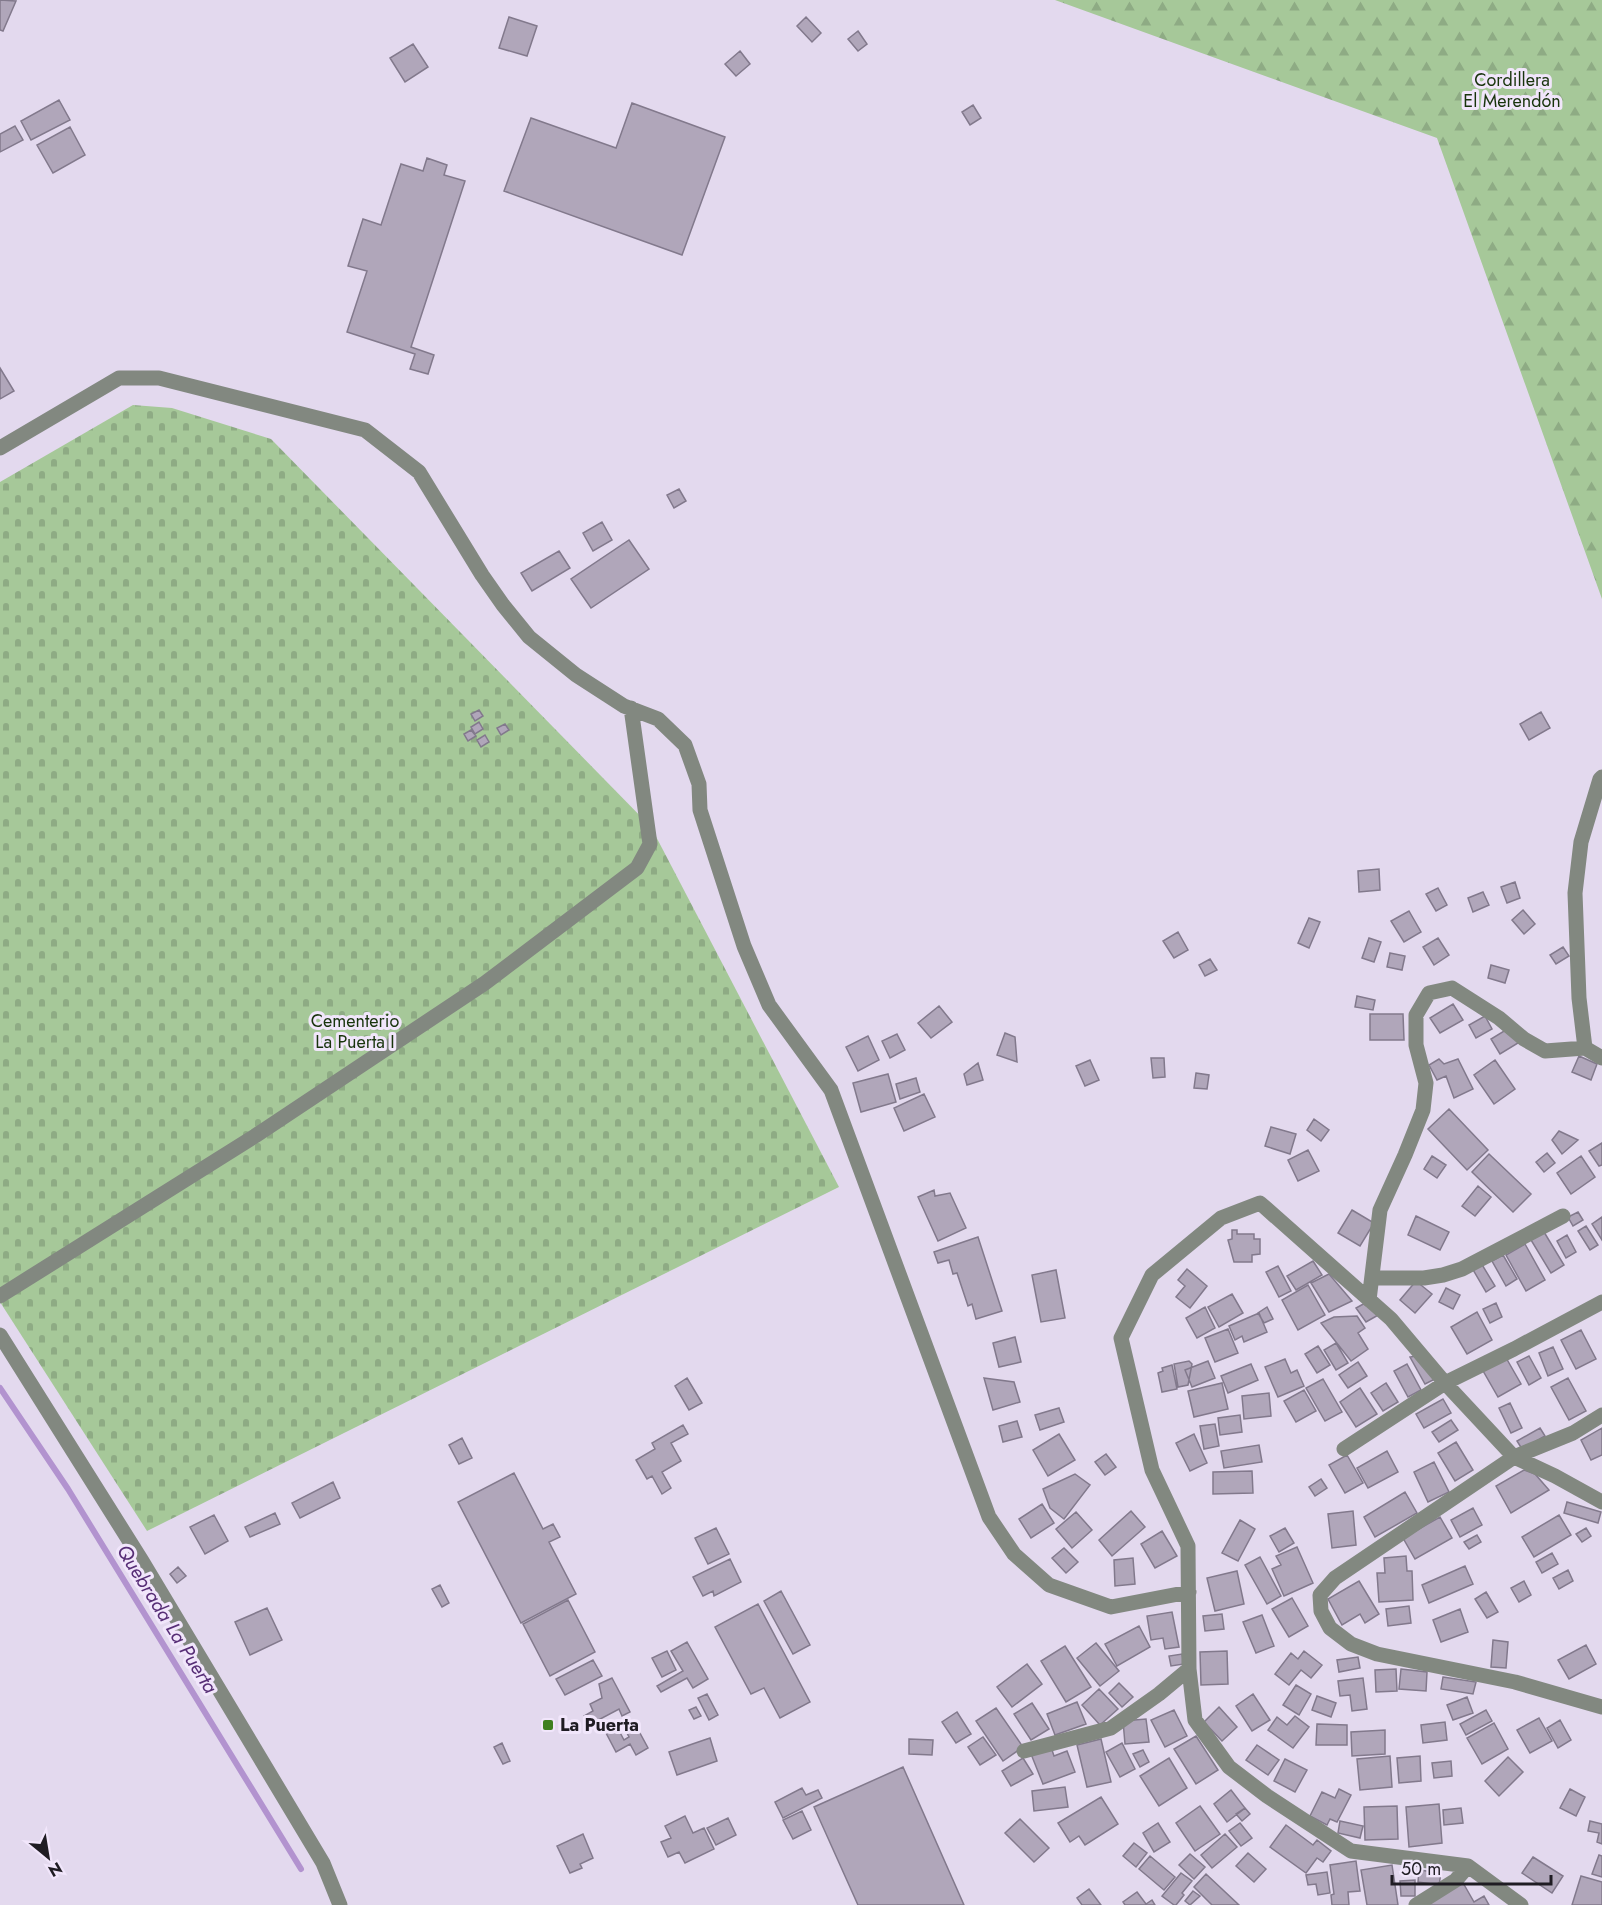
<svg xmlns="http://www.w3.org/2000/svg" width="1602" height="1905" font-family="Jost,sans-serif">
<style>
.forest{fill:url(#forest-firs)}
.cemetery{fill:url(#cemetery-stones)}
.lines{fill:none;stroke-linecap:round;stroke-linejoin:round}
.stream{stroke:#b293cf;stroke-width:6}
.building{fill:#b0a6ba;stroke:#82798c;stroke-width:1.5}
.minor{stroke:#828880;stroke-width:15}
.poi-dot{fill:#3f8020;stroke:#f1e6fb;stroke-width:2}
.labels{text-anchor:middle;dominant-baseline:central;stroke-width:6;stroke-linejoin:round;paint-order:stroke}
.park-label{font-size:18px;fill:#18340c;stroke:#f1e6fb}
.poi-label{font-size:18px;font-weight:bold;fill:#1f1c23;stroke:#f1e6fb;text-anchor:start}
.water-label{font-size:20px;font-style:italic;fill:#572e76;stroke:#f1e6fb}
</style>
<defs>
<pattern id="forest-firs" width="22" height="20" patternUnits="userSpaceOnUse" patternTransform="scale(1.5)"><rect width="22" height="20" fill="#a6c899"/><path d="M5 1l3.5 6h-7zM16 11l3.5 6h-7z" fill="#8eab84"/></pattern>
<pattern id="cemetery-stones" width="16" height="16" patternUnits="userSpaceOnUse" patternTransform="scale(1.5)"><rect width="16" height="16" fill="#a6c899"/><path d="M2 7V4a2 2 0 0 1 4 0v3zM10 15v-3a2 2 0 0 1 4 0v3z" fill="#8eab84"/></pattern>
</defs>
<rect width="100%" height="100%" fill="#e3d9ee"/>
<path class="forest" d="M1055 0H1602V599L1437 138Z"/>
<path class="cemetery" d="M133 405 172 408 271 439 651 827 839 1187 147 1531 0 1302V482Z"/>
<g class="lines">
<path class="stream" d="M0 1388 68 1489 301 1869"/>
</g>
<path class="building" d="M0 0 16 1 3 31 0 30Z
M509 17 537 26 527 56 499 48Z
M806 17 821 33 812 42 797 26Z
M858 31 867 44 858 51 848 39Z
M413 44 428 67 405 82 390 58Z
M740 51 750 64 736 76 725 64Z
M59 100 70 120 31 140 21 121Z
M632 103 725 137 682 255 504 191 531 118 616 148Z
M973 105 981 118 970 125 962 112Z
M15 126 23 140 0 152V134Z
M70 127 85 155 53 173 37 145Z
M427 158 447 165 444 175 465 181 411 347 434 355 428 374 410 369 415 354 347 332 367 271 348 266 363 219 381 225 401 164 423 171Z
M0 368 14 391 0 399Z
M679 489 686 501 674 508 667 495Z
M602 522 612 540 593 551 583 533Z
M629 540 649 569 591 608 571 579Z
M559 551 570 568 532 591 521 573Z
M479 710 483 716 475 721 471 714Z
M1541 712 1550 728 1529 740 1520 724Z
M479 722 483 729 475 734 471 727Z
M505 724 509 730 501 735 497 728Z
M471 730 476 736 468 741 464 734Z
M485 735 489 742 481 747 477 740Z
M1379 869 1380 890 1359 892 1358 871Z
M1515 882 1520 898 1507 903 1501 887Z
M1438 888 1447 905 1436 911 1426 894Z
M1483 892 1489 905 1473 912 1468 898Z
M1523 910 1535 924 1524 934 1512 920Z
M1409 911 1421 932 1404 942 1391 921Z
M1309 918 1320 922 1309 948 1298 943Z
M1178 932 1188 950 1174 958 1163 941Z
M1369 938 1381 942 1374 962 1362 958Z
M1438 938 1449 955 1434 965 1423 947Z
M1563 947 1569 956 1556 964 1550 955Z
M1390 953 1405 956 1402 970 1387 967Z
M1210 959 1217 970 1205 976 1199 965Z
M1491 965 1509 970 1505 983 1488 978Z
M1357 996 1375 1000 1373 1010 1355 1007Z
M1453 1004 1463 1020 1440 1033 1430 1018Z
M939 1006 952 1022 931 1038 918 1023Z
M1370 1014H1403L1404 1040H1370Z
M1485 1016 1492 1029 1476 1038 1469 1025Z
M1509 1028 1518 1043 1500 1054 1491 1039Z
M1005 1033 1015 1037 1017 1062 997 1055Z
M897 1034 905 1050 890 1058 882 1041Z
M868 1036 879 1060 858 1071 846 1047Z
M1579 1056 1597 1064 1591 1080 1572 1072Z
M1151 1058H1164L1165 1077 1153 1078Z
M1439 1059 1444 1064 1458 1059 1473 1089 1454 1098 1446 1076 1437 1080 1429 1065Z
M1090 1060 1099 1080 1085 1086 1076 1066Z
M1495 1060 1515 1089 1494 1104 1474 1075Z
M978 1063 983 1080 967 1085 964 1074Z
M1196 1073 1209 1075 1207 1089 1194 1088Z
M888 1074 896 1102 861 1112 853 1083Z
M916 1078 920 1092 900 1099 896 1084Z
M924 1094 935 1117 904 1131 894 1108Z
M1449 1109 1488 1150 1467 1170 1428 1129Z
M1314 1119 1329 1130 1321 1141 1307 1130Z
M1271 1127 1296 1134 1290 1154 1265 1146Z
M1559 1131 1578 1140 1562 1154 1552 1140Z
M1602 1143V1165L1599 1166 1589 1151Z
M1308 1150 1319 1171 1298 1181 1288 1160Z
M1547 1153 1555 1163 1544 1172 1536 1162Z
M1489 1154 1531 1194 1513 1212 1472 1172Z
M1432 1156 1446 1165 1437 1178 1424 1169Z
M1581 1156 1595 1177 1571 1194 1557 1173Z
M1478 1186 1491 1197 1475 1216 1462 1206Z
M934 1190 935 1196 950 1193 966 1228 938 1241 918 1197Z
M1352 1210 1374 1223 1360 1246 1338 1233Z
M1578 1212 1583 1220 1573 1226 1568 1217Z
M1416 1216 1449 1232 1440 1250 1408 1235Z
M1602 1217V1240L1592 1224Z
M1586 1226 1598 1245 1590 1250 1578 1231Z
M1232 1230H1237V1234H1254V1239H1260V1254L1252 1255V1262H1234L1228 1240 1232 1239Z
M1544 1232 1564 1265 1551 1273 1531 1240Z
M1567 1235 1576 1252 1566 1258 1557 1241Z
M978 1237 1002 1311 976 1319 972 1304 968 1306 957 1273 953 1274 949 1260 938 1263 934 1252Z
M1525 1244 1545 1280 1526 1291 1506 1255Z
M1503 1255 1517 1279 1506 1286 1492 1261Z
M1313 1261 1322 1275 1296 1290 1287 1276Z
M1481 1263 1495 1286 1486 1292 1472 1268Z
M1278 1266 1291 1291 1279 1297 1266 1272Z
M1187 1269 1207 1286 1190 1308 1176 1297 1185 1286 1178 1280Z
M1056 1270 1065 1318 1041 1322 1032 1275Z
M1329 1274 1352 1301 1329 1312 1311 1283Z
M1416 1281 1432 1294 1415 1313 1400 1300Z
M1308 1285 1325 1315 1298 1330 1282 1300Z
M1446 1288 1460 1295 1453 1309 1439 1302Z
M1232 1294 1243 1313 1219 1327 1208 1307Z
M1367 1302 1380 1314 1366 1322 1356 1308Z
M1496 1303 1502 1317 1490 1323 1483 1309Z
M1205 1307 1215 1328 1197 1338 1186 1318Z
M1267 1307 1273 1319 1264 1323 1258 1313Z
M1477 1312 1492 1340 1467 1354 1451 1327Z
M1259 1313 1267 1332 1244 1342 1242 1336 1235 1340 1229 1326Z
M1357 1316 1365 1328 1358 1333 1368 1349 1351 1361 1321 1323 1334 1317Z
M1228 1329 1238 1353 1215 1362 1205 1338Z
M1581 1330 1596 1359 1576 1369 1561 1340Z
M1015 1337 1021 1362 999 1367 993 1343Z
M1336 1343 1348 1363 1336 1370 1324 1350Z
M1318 1346 1330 1365 1317 1373 1305 1354Z
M1553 1347 1563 1369 1548 1376 1539 1353Z
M1416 1356 1435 1379 1425 1384 1410 1357Z
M1505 1356 1521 1384 1498 1397 1482 1369Z
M1529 1356 1541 1378 1529 1385 1517 1362Z
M1285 1359 1291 1373 1297 1370 1304 1386 1278 1397 1265 1367Z
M1189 1361 1192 1364 1188 1385 1178 1387 1174 1364Z
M1208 1361 1215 1378 1192 1387 1185 1370Z
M1358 1362 1367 1376 1348 1388 1339 1375Z
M1251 1364 1258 1380 1228 1393 1221 1376Z
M1407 1364 1421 1390 1408 1397 1394 1371Z
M1172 1365 1177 1389 1162 1392 1158 1373 1163 1371 1162 1368Z
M687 1378 702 1403 689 1410 675 1386Z
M984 1378 1014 1382 1020 1402 993 1410Z
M1568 1378 1586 1411 1569 1420 1551 1387Z
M1323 1379 1342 1412 1325 1421 1306 1388Z
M1222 1383 1228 1409 1194 1417 1188 1391Z
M1386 1383 1398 1402 1383 1411 1371 1393Z
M1360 1388 1377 1414 1356 1427 1340 1402Z
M1304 1390 1316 1411 1296 1422 1284 1401Z
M1269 1393 1271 1416 1244 1419 1242 1396Z
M1443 1399 1451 1413 1424 1428 1416 1414Z
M1510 1403 1522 1428 1511 1433 1499 1408Z
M1059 1408 1064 1422 1040 1430 1035 1415Z
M1240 1415 1242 1432 1220 1435 1218 1418Z
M1451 1420 1458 1430 1439 1442 1432 1432Z
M1017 1421 1022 1437 1003 1442 999 1426Z
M1215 1424 1219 1446 1204 1449 1200 1426Z
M683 1425 688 1434 671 1443 681 1461 662 1472 671 1488 662 1494 652 1476 647 1479 636 1460 655 1449 652 1443Z
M1540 1428 1545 1436 1522 1449 1517 1441Z
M1602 1428V1455L1591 1460 1581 1440Z
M1059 1434 1075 1460 1048 1476 1033 1450Z
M1194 1434 1207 1463 1190 1471 1176 1443Z
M462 1438 472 1458 459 1464 449 1445Z
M1456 1442 1473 1470 1455 1481 1438 1453Z
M1259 1445 1262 1462 1224 1468 1221 1451Z
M1387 1451 1398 1472 1368 1488 1357 1468Z
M1106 1454 1116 1467 1105 1475 1095 1462Z
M1347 1455 1363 1483 1345 1493 1329 1465Z
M1434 1462 1449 1492 1428 1502 1414 1472Z
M1524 1470 1535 1474 1549 1490 1511 1513 1496 1486Z
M1252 1471 1253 1493 1213 1494V1472Z
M514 1473 543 1529 553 1524 560 1537 549 1542 576 1594 521 1623 458 1502Z
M1075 1474 1090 1485 1064 1519 1050 1508 1043 1489Z
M1321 1479 1327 1488 1315 1496 1309 1487Z
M333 1482 340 1498 300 1518 292 1503Z
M1405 1492 1417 1513 1375 1537 1364 1517Z
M1567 1502 1601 1512 1598 1523 1564 1513Z
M1042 1504 1054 1523 1031 1538 1019 1519Z
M1473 1508 1482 1525 1460 1537 1451 1520Z
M1131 1511 1145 1527 1112 1556 1099 1540Z
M1353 1511 1356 1545 1332 1548 1328 1514Z
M1076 1512 1092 1530 1072 1548 1056 1529Z
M275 1513 280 1524 250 1537 245 1527Z
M214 1515 228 1541 205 1554 190 1527Z
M1559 1515 1571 1535 1534 1557 1522 1537Z
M1440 1517 1452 1538 1415 1559 1403 1538Z
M1240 1520 1255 1529 1238 1561 1222 1553Z
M716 1528 729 1554 708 1564 695 1538Z
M1285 1528 1294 1543 1279 1552 1270 1536Z
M1586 1528 1591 1536 1582 1542 1576 1534Z
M1162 1531 1177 1556 1155 1568 1141 1544Z
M1477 1535 1481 1542 1469 1549 1464 1542Z
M1297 1547 1313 1583 1284 1596 1272 1569 1281 1565 1276 1556Z
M1064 1548 1078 1562 1066 1573 1052 1558Z
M1552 1553 1558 1564 1542 1573 1536 1562Z
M1406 1556 1407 1571H1412L1413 1600 1379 1602 1377 1573H1385L1384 1558Z
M1260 1557 1281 1596 1267 1604 1245 1565Z
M1133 1558 1135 1584 1115 1586 1114 1560Z
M730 1559 741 1582 714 1596 713 1591 703 1596 693 1577Z
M1465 1566 1473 1584 1429 1603 1422 1585Z
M178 1567 186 1576 177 1583 170 1574Z
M1568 1570 1573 1581 1559 1589 1553 1578Z
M1237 1571 1244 1604 1215 1611 1207 1578Z
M1359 1581 1379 1614 1365 1623 1360 1614 1342 1625 1328 1599Z
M1524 1581 1531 1595 1519 1602 1511 1588Z
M440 1585 449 1603 442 1607 432 1589Z
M781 1591 810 1645 793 1654 764 1601Z
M1486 1592 1498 1612 1487 1618 1475 1599Z
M1292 1598 1308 1626 1289 1637 1272 1609Z
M568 1600 595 1652 550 1676 523 1624Z
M758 1604 810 1702 780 1718 764 1688 751 1694 715 1627Z
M1409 1606 1411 1623 1388 1626 1386 1609Z
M267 1608 282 1640 250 1655 235 1622Z
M1460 1609 1468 1632 1441 1642 1433 1620Z
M1172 1612 1179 1647 1165 1649 1163 1638 1151 1640 1147 1616Z
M1222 1614 1224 1629 1205 1631 1203 1616Z
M1262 1615 1274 1646 1256 1653 1243 1622Z
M1139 1626 1150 1647 1117 1666 1105 1644Z
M1493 1640 1508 1642 1506 1668 1491 1667Z
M687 1642 708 1679 693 1688 687 1678 661 1692 657 1686 683 1671 671 1651Z
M1096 1643 1119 1671 1100 1686 1077 1658Z
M1586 1645 1596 1664 1569 1679 1558 1660Z
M1065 1646 1091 1687 1066 1702 1041 1661Z
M667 1651 676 1670 662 1677 652 1658Z
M1227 1651 1228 1684 1201 1685 1200 1652Z
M1304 1651 1322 1665 1311 1678 1301 1670 1289 1685 1275 1674 1291 1653 1298 1659Z
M1182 1654 1184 1664 1171 1666 1169 1656Z
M1358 1657 1360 1668 1339 1672 1337 1660Z
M593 1660 602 1676 565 1695 556 1679Z
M1027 1664 1042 1684 1012 1707 997 1687Z
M1396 1669 1397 1691 1376 1692 1375 1670Z
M1401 1669 1427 1672 1426 1691 1399 1689Z
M1443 1677 1476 1682 1473 1694 1441 1689Z
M612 1678 630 1712 622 1716 619 1709 589 1725 584 1716 593 1711 590 1704 602 1698 599 1684Z
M1363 1678 1367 1709 1352 1711 1350 1695 1340 1696 1338 1681Z
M1119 1683 1133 1697 1122 1707 1109 1693Z
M1296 1685 1311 1694 1299 1715 1283 1705Z
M1099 1689 1118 1709 1100 1725 1082 1705Z
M707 1694 718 1715 709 1720 698 1698Z
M1253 1694 1270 1720 1252 1731 1236 1706Z
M1317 1696 1336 1703 1331 1717 1312 1710Z
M1467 1697 1473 1713 1453 1720 1447 1705Z
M1077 1702 1086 1724 1055 1735 1047 1714Z
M1032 1703 1049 1729 1031 1740 1014 1714Z
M696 1707 701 1716 694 1719 689 1710Z
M1219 1707 1237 1727 1222 1741 1204 1722Z
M996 1708 1023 1747 1003 1761 976 1721Z
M1174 1710 1187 1736 1165 1747 1151 1720Z
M1486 1710 1492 1721 1466 1735 1460 1724Z
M957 1712 971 1734 956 1743 942 1722Z
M1295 1716 1309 1727 1293 1748 1268 1730 1277 1717 1287 1725Z
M1539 1718 1552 1741 1530 1753 1517 1730Z
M1146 1719 1149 1742 1125 1744 1123 1721Z
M1560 1720 1571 1740 1558 1748 1547 1728Z
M634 1722 648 1748 636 1755 630 1744 616 1752 605 1731 616 1725 624 1740 629 1737 624 1727Z
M1445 1722 1447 1740 1423 1743 1421 1725Z
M1494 1723 1508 1749 1482 1764 1467 1738Z
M1317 1724 1347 1725V1745H1316Z
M1385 1730V1754L1352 1756 1351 1732Z
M1196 1736 1218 1770 1196 1784 1174 1749Z
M983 1737 996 1755 980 1765 968 1747Z
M710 1738 717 1761 677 1775 669 1752Z
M909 1739 933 1740 932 1755 909 1754Z
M1101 1739 1111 1782 1087 1787 1077 1745Z
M502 1743 510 1761 503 1764 494 1747Z
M1122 1743 1135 1769 1120 1777 1106 1752Z
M1257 1745 1279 1760 1268 1775 1246 1760Z
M1051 1747 1054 1756 1067 1751 1075 1772 1043 1784 1031 1754Z
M1143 1750 1149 1762 1140 1767 1133 1754Z
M1390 1756 1392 1787 1360 1790 1357 1759Z
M1420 1756 1421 1781 1399 1783 1397 1758Z
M1508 1757 1523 1772 1499 1796 1485 1781Z
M1023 1758 1033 1774 1011 1786 1002 1771Z
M1169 1758 1187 1788 1159 1806 1140 1776Z
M1285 1759 1307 1770 1295 1792 1274 1781Z
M1451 1761 1452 1776 1434 1778 1432 1763Z
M903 1767 964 1905H858L814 1807Z
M1065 1787 1068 1807 1034 1811 1032 1791Z
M802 1788 806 1795 818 1790 822 1798 783 1818 775 1802Z
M1339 1789 1351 1795 1337 1822 1330 1819 1327 1825 1310 1816 1322 1792 1335 1798Z
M1570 1789 1585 1797 1576 1816 1560 1808Z
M1231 1790 1245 1808 1227 1822 1214 1804Z
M1101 1797 1118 1824 1085 1845 1079 1836 1070 1842 1058 1823Z
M1439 1804 1442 1843 1409 1847 1406 1807Z
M1200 1806 1220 1834 1195 1851 1176 1823Z
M1397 1806 1398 1839 1365 1840 1364 1807Z
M1245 1808 1250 1814 1242 1821 1236 1814Z
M1461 1808 1463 1823 1444 1825 1443 1810Z
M802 1811 811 1830 793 1839 783 1820Z
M685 1816 693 1833 704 1828 714 1849 685 1863 679 1852 668 1857 661 1842 671 1838 665 1826Z
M728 1818 736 1835 716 1845 707 1828Z
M1020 1819 1049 1848 1034 1862 1005 1833Z
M1340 1821 1363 1826 1360 1838 1338 1833Z
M1590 1821 1602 1824V1844L1597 1842 1599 1833 1588 1831Z
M1158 1823 1170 1842 1154 1852 1143 1833Z
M1240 1823 1252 1838 1241 1846 1229 1831Z
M1286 1825 1313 1845 1317 1840 1331 1851 1323 1862 1317 1858 1306 1873 1270 1847Z
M583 1834 593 1858 580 1864 582 1868 570 1873 557 1846Z
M1225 1834 1237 1847 1212 1868 1201 1855Z
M1134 1843 1147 1853 1136 1867 1123 1856Z
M1248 1853 1266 1869 1254 1882 1236 1866Z
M1190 1854 1205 1867 1194 1879 1179 1865Z
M1599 1855 1602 1856V1877L1592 1874Z
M1150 1856 1175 1877 1164 1890 1139 1869Z
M1533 1857 1563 1876 1552 1893 1522 1873Z
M1356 1861 1360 1891 1348 1892 1349 1905H1332L1331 1895 1334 1894 1330 1865Z
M1392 1865 1398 1905H1367L1361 1870Z
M1419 1870 1441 1873 1439 1885 1418 1882Z
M1327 1872 1330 1893 1318 1895 1316 1884 1308 1885 1306 1875Z
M1181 1873 1192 1881 1182 1893 1184 1895 1176 1905H1174L1162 1896Z
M1206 1874 1239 1905H1212L1194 1887Z
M1581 1876 1602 1882V1905H1572Z
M1415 1880V1896H1401L1400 1881Z
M1462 1881 1474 1902 1484 1896 1489 1905H1424Z
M1089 1889 1101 1905H1082L1077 1898Z
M1193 1891 1200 1896 1190 1905 1185 1901Z
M1137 1892 1146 1904 1152 1900 1155 1905H1125L1123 1902Z"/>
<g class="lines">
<path class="minor" d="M0 448 119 378H159L365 430 419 472 482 575 503 605 529 637 576 675 624 706 658 719 685 745 699 784 700 810 744 946 769 1005 831 1090 989 1517 1014 1554 1049 1585 1111 1607 1189 1592
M1585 1048 1579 998 1575 893 1581 842 1600 779 1602 777
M1372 1278H1424L1443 1275 1462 1269 1563 1216
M0 1296 255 1136 485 983 637 868 650 844 631 708
M1369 1300 1380 1210 1405 1155 1423 1110 1426 1083 1416 1045V1015L1429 993 1452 988 1499 1018 1524 1039 1545 1051 1585 1048 1602 1058
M0 1335 142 1561 323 1863 340 1905
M1602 1415 1573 1433 1514 1457 1335 1578 1320 1595 1321 1611 1330 1628 1351 1644 1377 1654 1515 1682 1602 1707
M1344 1449 1445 1383 1514 1349 1602 1302
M1024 1751 1111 1728 1159 1694 1189 1669
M1416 1905 1456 1880 1468 1866
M1521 1905 1468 1866 1351 1851 1267 1796 1229 1767 1195 1720 1189 1669 1188 1546 1152 1470 1121 1338 1152 1275 1221 1218 1260 1203 1391 1319 1445 1383 1514 1457 1555 1476 1602 1502"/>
</g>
<rect class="poi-dot" x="542" y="1719" width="12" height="12" rx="3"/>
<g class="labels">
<g class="park-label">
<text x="1512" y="80">Cordillera<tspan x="1512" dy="21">El Merendón</tspan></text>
<text x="355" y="1021">Cementerio<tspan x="355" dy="21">La Puerta I</tspan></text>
</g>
<g class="poi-label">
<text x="560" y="1725">La Puerta</text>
</g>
<g class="water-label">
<text transform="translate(167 1619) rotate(58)">Quebrada La Puerta</text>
</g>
</g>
<g transform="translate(48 1857) rotate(150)" stroke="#f1e6fb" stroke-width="4.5" paint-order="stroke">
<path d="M0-4.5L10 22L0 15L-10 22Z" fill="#1f1c23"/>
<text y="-9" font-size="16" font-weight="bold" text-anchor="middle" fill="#1f1c23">N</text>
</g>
<path d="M1392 1875v9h159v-9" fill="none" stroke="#1f1c23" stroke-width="3"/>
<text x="1401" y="1875" font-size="18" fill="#1f1c23" stroke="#f1e6fb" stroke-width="4.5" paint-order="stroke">50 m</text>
</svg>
